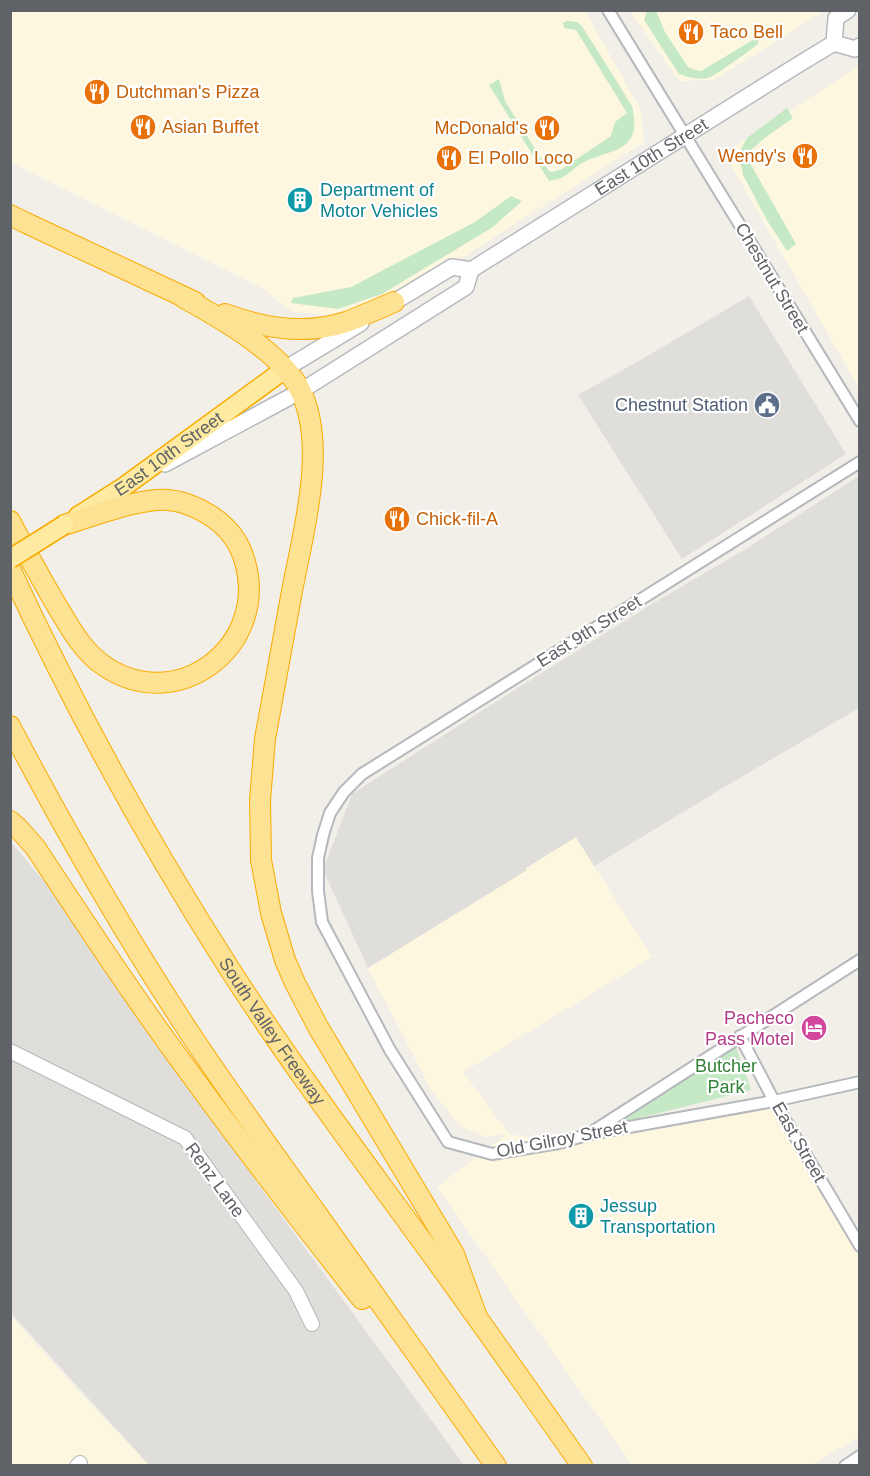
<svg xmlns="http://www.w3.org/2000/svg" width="870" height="1476" font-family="Arial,sans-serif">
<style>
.commercial{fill:#fef7e0}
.industrial{fill:#e0deda}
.green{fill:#c5e8c5}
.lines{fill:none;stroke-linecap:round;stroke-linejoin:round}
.minor-casing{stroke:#b5b8bc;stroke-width:14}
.tertiary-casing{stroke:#b5b8bc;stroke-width:16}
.secondary-casing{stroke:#b6babf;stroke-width:18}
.trunk-casing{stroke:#f9ab00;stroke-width:21}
.motorway-casing{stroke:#f9ab00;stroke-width:22}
.minor{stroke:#fff;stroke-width:10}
.tertiary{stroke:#fff;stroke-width:14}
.secondary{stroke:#fff;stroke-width:15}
.trunk{stroke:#feeaa1;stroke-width:18}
.motorway{stroke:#fde293;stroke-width:20}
.trunk-bridge-casing{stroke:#f9ab00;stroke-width:21;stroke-linecap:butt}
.trunk-bridge{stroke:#feeaa1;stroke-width:18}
.labels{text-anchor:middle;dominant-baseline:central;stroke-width:4.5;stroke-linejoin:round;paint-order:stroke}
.food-label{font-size:18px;fill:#c56008;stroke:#fff;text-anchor:start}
.street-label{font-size:18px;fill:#5f6368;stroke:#fff}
.culture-label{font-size:18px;fill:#0d838f;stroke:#fff;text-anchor:start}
.service-label{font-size:18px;fill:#4e5e75;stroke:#fff;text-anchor:end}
.hotel-label{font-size:18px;fill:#b23c85;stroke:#fff;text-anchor:end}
.park-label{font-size:18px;fill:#348238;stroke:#fff}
</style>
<rect width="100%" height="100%" fill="#f1efe8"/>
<path class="commercial" d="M10 11H585L641 110 644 142 458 260 340 316 292 312 262 288 14 164 11 160Z
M630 11H824L714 80 679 81Z
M859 66V388L724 153Z
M576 837 652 957 463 1072 509 1134 559 1143 641 1131 768 1103 859 1256V1437L811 1465H632L437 1187 507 1134 485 1137 460 1126 430 1088 368 968 526 870V868Z
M10 1315 85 1398 149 1465H11Z"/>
<path class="industrial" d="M749 296 846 454 682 559 578 395 644 358Z
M859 476V708L726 786 594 866 576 837 526 868 527 870 368 968 323 870 352 794 502 698 647 607 749 547Z
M11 842 49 887 138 1020 464 1465H149L11 1313Z"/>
<path class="green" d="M647 11H656L665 32 688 67 695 70 701 71 766 32V36L759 40 757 45C747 52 717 75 708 78 698 80 688 77 679 74L644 20Z
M567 21 577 22 582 26 632 106C643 153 613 148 582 163 575 167 570 173 563 177 559 179 554 180 549 181L489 85 499 79 505 101 549 171 552 172 562 169 611 136 615 122 627 113 576 30 564 28 563 23Z
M787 108 793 118 766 137 750 151V163L796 244 787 251 768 222 743 175 739 153 747 138Z
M511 196 522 201 493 227 382 294 338 309 291 303 293 298 351 287 475 222Z
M736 1047 751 1090 619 1123Z"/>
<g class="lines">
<defs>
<path id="minor" d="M608 10 860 421
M860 462 362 774 344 792 330 813 323 835 318 858V891L322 922 390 1050 448 1142 492 1154 559 1143 590 1134 774 1101 860 1082
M740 1036 774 1101 860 1246
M595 1130 860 960
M845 1466 860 1456"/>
<path id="tertiary" d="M10 1051 185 1138 296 1291 312 1324
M77 1466 80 1463"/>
<g id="secondary">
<path d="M834 43 836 18 848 10"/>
<path d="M386 307 452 267 471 270"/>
<path d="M285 369 361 323"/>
<path id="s1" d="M165 464 301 391 466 287 471 270 796 66 834 43 855 49 860 46"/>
</g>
<g id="trunk">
<path id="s2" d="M78 516 125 486 285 369"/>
</g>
<g id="motorway">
<path d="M10 215 24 222 195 302"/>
<path d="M184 298C220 318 281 352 300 390 328 445 303 533 292 591 283 641 274 690 265 739L260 800 261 860 271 913 285 960 295 983 318 1027 454 1254 477 1317"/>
<path d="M225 314C263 328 307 335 346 322 362 316 378 309 394 302"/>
<path d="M10 521C24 548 39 575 54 601 68 624 81 650 103 665 177 717 269 646 245 562 240 543 228 527 211 516 194 505 176 498 156 500 125 503 93 516 64 525"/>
<path id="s3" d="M10 569C74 707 147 840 229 968 286 1057 349 1141 411 1226 469 1305 525 1385 582 1466"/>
<path d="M10 726C65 831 124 933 189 1032 230 1094 274 1154 317 1214 377 1298 436 1382 496 1466"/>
<path d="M10 821 18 828 35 847C85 923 135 999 189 1072 245 1149 303 1224 362 1299"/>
</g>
</defs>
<use href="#minor" class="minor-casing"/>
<use href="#tertiary" class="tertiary-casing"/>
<use href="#secondary" class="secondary-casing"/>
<use href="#trunk" class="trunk-casing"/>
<use href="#motorway" class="motorway-casing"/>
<use href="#minor" class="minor"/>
<use href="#tertiary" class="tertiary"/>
<use href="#secondary" class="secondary"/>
<use href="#trunk" class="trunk"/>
<use href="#motorway" class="motorway"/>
<defs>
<path id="trunk-bridge" d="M10 559 64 525"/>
</defs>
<use href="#trunk-bridge" class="trunk-bridge-casing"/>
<use href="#trunk-bridge" class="trunk-bridge"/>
</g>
<defs>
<symbol id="restaurant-disc" viewBox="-11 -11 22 22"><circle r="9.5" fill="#e8710a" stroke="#fff"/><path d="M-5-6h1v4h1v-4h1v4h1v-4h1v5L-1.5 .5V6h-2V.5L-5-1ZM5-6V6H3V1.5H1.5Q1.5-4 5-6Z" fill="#fff"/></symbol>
<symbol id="building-disc" viewBox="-11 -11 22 22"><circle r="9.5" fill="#0f9aa8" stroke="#fff"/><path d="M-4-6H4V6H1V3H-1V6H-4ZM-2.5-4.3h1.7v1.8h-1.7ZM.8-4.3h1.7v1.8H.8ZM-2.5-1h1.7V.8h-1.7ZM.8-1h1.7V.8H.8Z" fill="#fff"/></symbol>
<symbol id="civic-disc" viewBox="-11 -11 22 22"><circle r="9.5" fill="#5c6f8a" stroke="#fff"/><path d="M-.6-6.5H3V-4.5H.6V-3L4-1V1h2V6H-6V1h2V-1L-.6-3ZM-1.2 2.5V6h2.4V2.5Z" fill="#fff"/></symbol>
<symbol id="hotel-disc" viewBox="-11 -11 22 22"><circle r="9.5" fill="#d1479c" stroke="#fff"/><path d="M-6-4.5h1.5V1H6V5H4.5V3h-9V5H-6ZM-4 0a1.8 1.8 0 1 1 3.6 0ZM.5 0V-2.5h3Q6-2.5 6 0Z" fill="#fff"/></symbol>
</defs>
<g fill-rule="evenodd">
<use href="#restaurant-disc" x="676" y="17" width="30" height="30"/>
<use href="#restaurant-disc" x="82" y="77" width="30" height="30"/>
<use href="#restaurant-disc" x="128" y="112" width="30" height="30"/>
<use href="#restaurant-disc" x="532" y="113" width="30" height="30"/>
<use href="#restaurant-disc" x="790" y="141" width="30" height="30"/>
<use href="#restaurant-disc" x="434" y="143" width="30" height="30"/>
<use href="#building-disc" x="285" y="185" width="30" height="30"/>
<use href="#civic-disc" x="752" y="390" width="30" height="30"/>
<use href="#restaurant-disc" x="382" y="504" width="30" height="30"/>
<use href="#hotel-disc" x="799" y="1013" width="30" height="30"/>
<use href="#building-disc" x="566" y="1201" width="30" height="30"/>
</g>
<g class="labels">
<g class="food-label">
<text x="710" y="32">Taco Bell</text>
<text x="116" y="92">Dutchman's Pizza</text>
<text x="162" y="127">Asian Buffet</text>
<text x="528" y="128" text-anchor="end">McDonald's</text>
<text x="786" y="156" text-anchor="end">Wendy's</text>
<text x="468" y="158">El Pollo Loco</text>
<text x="416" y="519">Chick-fil-A</text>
</g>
<g class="street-label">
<text stroke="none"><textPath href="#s1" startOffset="580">East 10th Street</textPath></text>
<text transform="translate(772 278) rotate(59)">Chestnut Street</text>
<text stroke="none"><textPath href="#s2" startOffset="110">East 10th Street</textPath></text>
<text transform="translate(589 631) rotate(-32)">East 9th Street</text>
<text stroke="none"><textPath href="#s3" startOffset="532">South Valley Freeway</textPath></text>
<text transform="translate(562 1139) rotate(-11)">Old Gilroy Street</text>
<text transform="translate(799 1142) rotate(60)">East Street</text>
<text transform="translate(215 1180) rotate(54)">Renz Lane</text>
</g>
<g class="culture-label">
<text x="320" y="190">Department of<tspan x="320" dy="21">Motor Vehicles</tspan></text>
<text x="600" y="1206">Jessup<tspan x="600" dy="21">Transportation</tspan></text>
</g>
<g class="service-label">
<text x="748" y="405">Chestnut Station</text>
</g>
<g class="hotel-label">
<text x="794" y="1018">Pacheco<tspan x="794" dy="21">Pass Motel</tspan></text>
</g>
<g class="park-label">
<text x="726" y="1066">Butcher<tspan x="726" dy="21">Park</tspan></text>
</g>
</g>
<rect width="870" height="1476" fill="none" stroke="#5f6368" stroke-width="24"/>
</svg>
